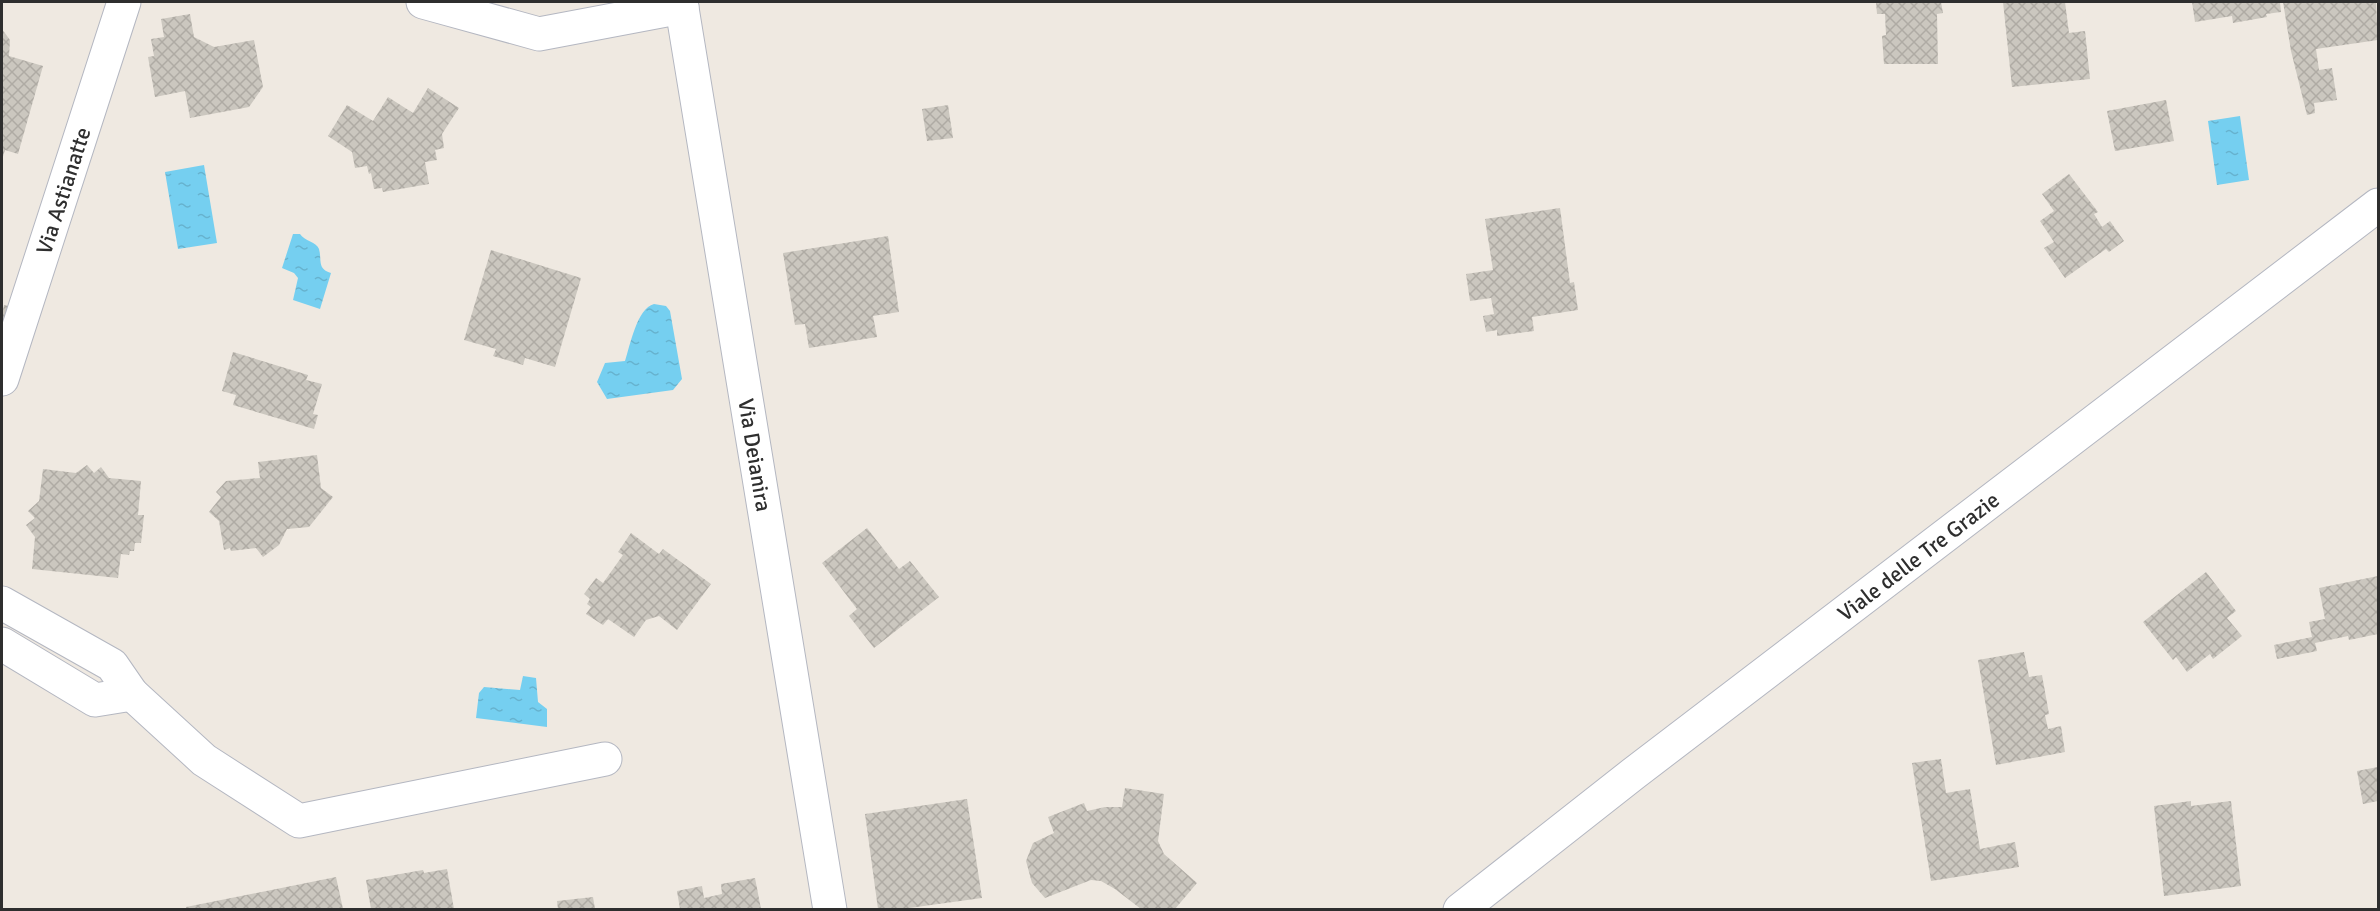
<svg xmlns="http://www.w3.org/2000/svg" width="2380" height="911" font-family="Signika,sans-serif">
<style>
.water{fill:url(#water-ripples)}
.building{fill:url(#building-cross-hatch)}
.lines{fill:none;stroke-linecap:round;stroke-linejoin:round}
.minor-casing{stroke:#b4b7c1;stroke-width:35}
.minor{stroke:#fff;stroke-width:33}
.labels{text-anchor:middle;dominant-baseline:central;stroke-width:4.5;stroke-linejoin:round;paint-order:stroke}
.street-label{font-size:22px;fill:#2e2e2e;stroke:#fff}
</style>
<defs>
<pattern id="water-ripples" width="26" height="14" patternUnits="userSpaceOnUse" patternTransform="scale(1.5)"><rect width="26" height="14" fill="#75cff0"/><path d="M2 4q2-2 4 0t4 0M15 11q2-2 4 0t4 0" fill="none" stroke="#66b2ce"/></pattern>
<pattern id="building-cross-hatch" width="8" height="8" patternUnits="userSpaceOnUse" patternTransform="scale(1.5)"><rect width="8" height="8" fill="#cbc7bf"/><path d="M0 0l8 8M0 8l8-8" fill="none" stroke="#afaba4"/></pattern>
</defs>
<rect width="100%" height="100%" fill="#efe9e1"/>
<path class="water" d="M2240 116 2249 180 2217 185 2208 121Z
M204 165 217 243 178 249 165 172Z
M293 234H300C304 241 317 242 319 249 322 260 317 269 331 273L320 309 293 300 298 278 294 273 282 268Z
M654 304 666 306 670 311 682 379 673 390 607 399 597 382 605 363 625 361C630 346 637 308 654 304Z
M523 676 536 678 538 702 547 709V727L476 718 479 693 484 687 520 690Z"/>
<path class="building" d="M1876 2H1941L1943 13 1937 14 1938 64H1884L1882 36 1886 35 1885 14H1877Z
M2003 2H2065L2069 33 2085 31 2090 79 2012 87Z
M2192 2H2280L2281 12 2266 14 2267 17 2233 23 2232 16 2195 22Z
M2283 2H2376L2378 40 2316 49 2319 70 2332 68 2337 100 2314 103 2315 113 2307 115 2291 51Z
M190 14 194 37 214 47 254 40 263 87 249 107 190 118 185 91 155 97 148 57 154 56 151 39 164 37 161 19Z
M2 29 10 40 9 56 43 66 18 154 5 150 2 160Z
M428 88 459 108 442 134 444 148 435 150 437 160 425 162 429 184 383 192 382 188 374 189 371 173 369 174 367 166 355 168 352 152 328 136 347 105 373 121 388 97 413 113Z
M2166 100 2174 141 2115 151 2107 111Z
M948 105 953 138 927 141 922 109Z
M2069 174 2098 212 2094 214 2102 227 2110 221 2124 241 2109 252 2106 249 2065 278 2044 248 2054 242 2040 221 2054 211 2042 194Z
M1560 208 1570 283 1574 282 1578 310 1532 317 1534 331 1497 336V330L1486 332 1483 316 1494 314 1491 298 1470 301 1466 274 1493 270 1485 219Z
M888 236 899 312 873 316 877 337 809 348 805 324 795 325 783 253Z
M491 250 581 278 555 367 525 358 523 365 493 356 496 349 464 340Z
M4 305 12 307 2 343V315Z
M233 352 308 375 306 380 322 384 313 414 318 415 314 429 233 405 236 395 222 391Z
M317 455 321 488 333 497 309 527 287 529 279 545 263 557 256 548 231 551 230 548 224 550 219 521 209 512 221 497 216 492 226 481 260 478 258 462Z
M87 465 94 473 101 467 109 478 141 481 138 515H144L141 543H135L134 551H130L129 555 121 554 118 578 32 569 35 537 26 525 35 518 28 511 39 501 43 469 76 473Z
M867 528 899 569 910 561 939 597 874 648 849 616 857 609 822 563Z
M631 533 659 554 663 549 711 584 677 630 659 616 646 620 634 637 608 619 603 625 586 614 591 607 587 604 590 599 584 594 596 578 603 583 623 555 618 552Z
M2206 572 2236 611 2227 618 2242 636 2213 659 2210 654 2187 672 2176 657 2173 660 2143 622Z
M2378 576V634L2349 640 2348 636 2315 643 2317 651 2277 659 2274 645 2312 637 2309 622 2325 619 2319 588Z
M2024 652 2029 677 2042 675 2049 714 2045 715 2048 729 2061 726 2065 752 1996 765 1978 660Z
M1941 759 1946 793 1970 789 1980 849 2015 842 2019 867 1931 881 1912 763Z
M2378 767V801L2363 804 2357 771Z
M1125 788 1164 794 1158 841 1164 854 1197 883 1175 909H1141L1115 889 1101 881 1091 880 1045 898 1032 883 1026 861 1033 843 1054 833 1048 817 1084 803 1087 811 1105 807H1122Z
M967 799 982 898 902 909H878L865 814Z
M2191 801V806L2231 801 2241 886 2164 896 2154 806Z
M447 869 454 909H371L366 880 423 870 424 873Z
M336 877 343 909H186V907Z
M755 878 761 909H680L677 891 702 886 704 898 722 894 721 884Z
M593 897 595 909H558L557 901Z"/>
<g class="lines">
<defs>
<g id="minor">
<path d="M423 2 539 34 682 7"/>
<path id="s1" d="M681 2 830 910"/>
<path id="s2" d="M2 379 124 2"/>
<path d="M2 603 112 665 132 694 204 760 299 821 605 759"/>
<path d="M2 644 95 700 132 694"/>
<path id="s3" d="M1460 910 1633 774 2378 205"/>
</g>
</defs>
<use href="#minor" class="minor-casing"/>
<use href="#minor" class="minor"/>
</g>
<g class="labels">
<g class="street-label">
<text stroke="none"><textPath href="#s2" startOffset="198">Via Astianatte</textPath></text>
<text stroke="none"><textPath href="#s1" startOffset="459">Via Deianira</textPath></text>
<text stroke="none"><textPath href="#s3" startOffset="579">Viale delle Tre Grazie</textPath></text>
</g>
</g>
<rect width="2380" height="911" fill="none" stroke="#2e2e2e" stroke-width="6"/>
</svg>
